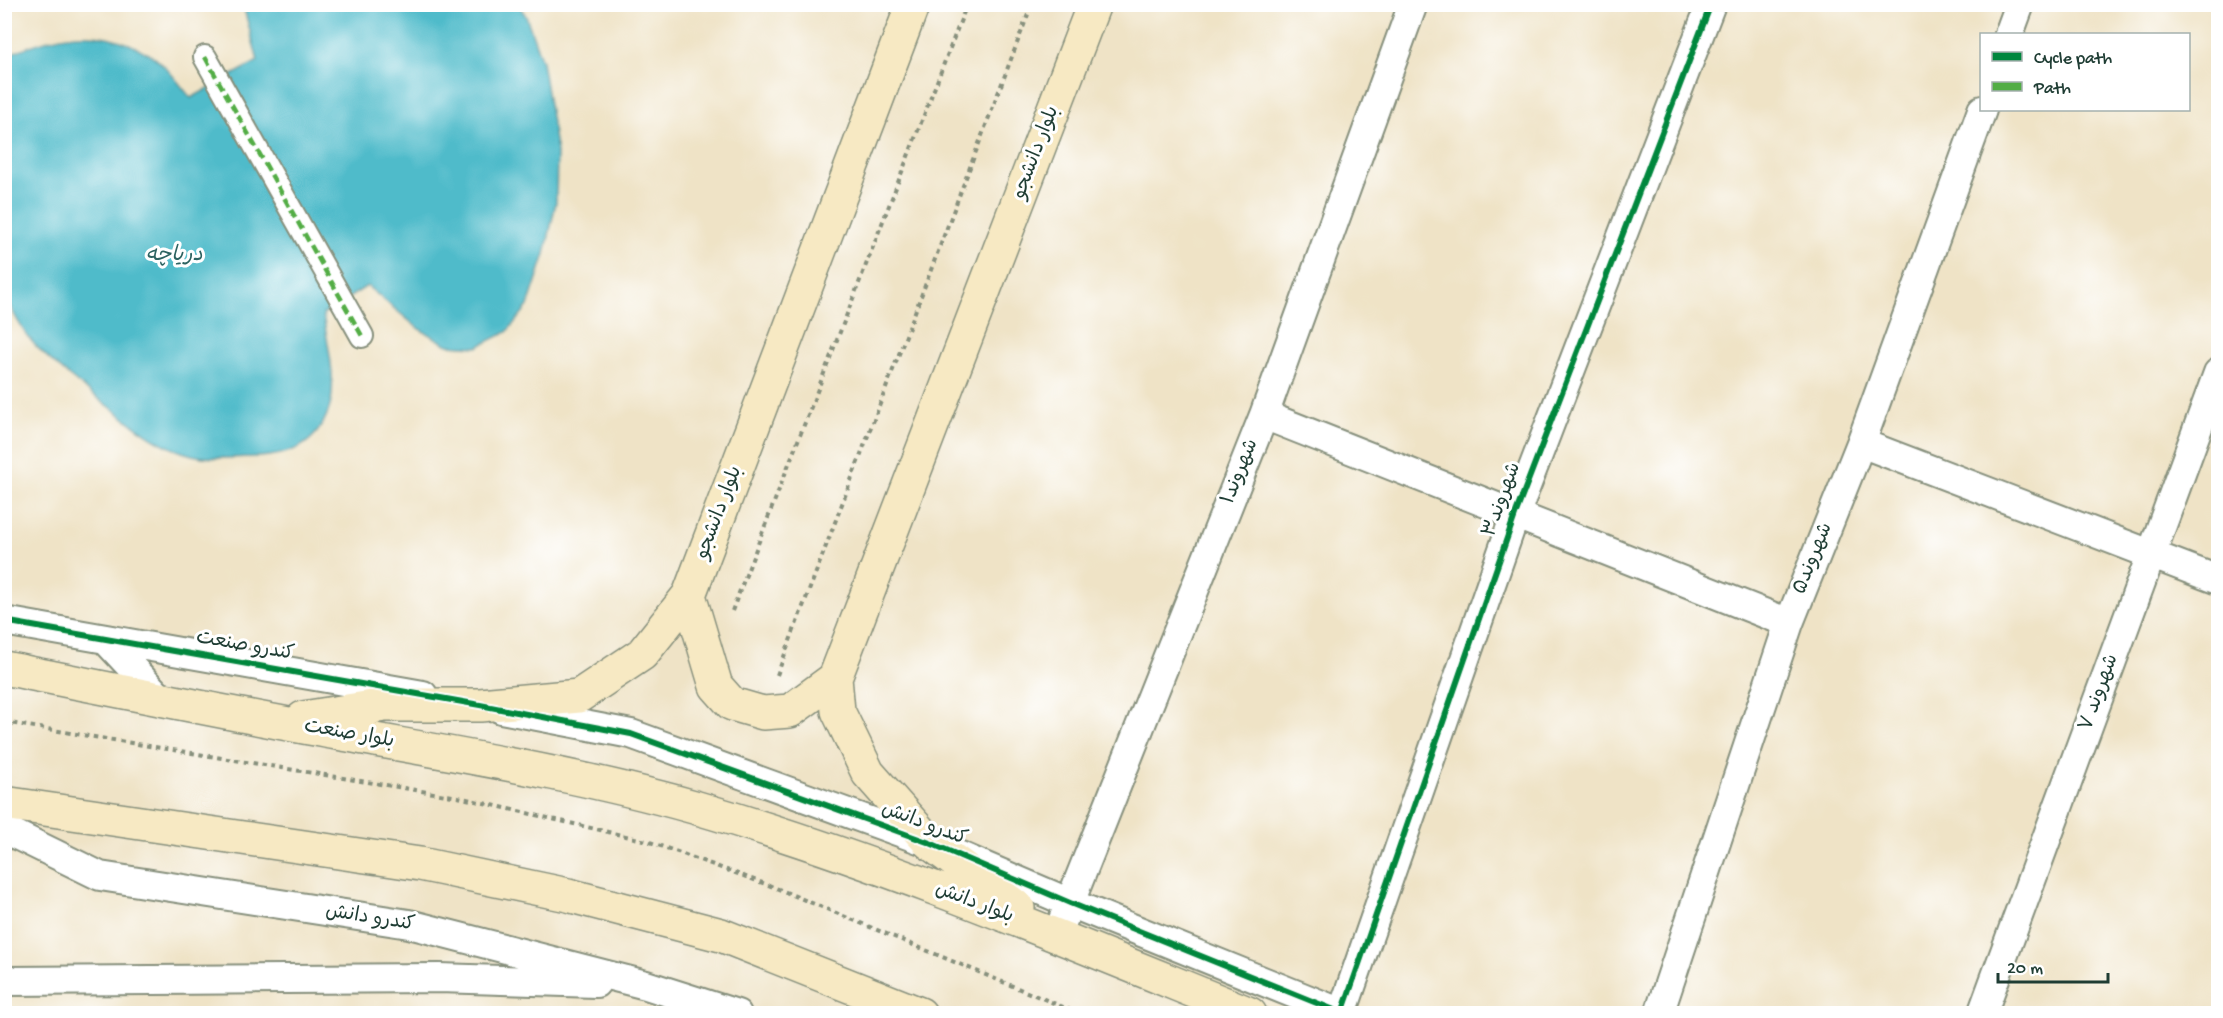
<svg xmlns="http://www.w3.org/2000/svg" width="2223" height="1018" font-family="'Gochi Hand','Playpen Sans Arabic',sans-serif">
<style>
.water{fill:#4fbbca;stroke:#377c7f;stroke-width:1.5}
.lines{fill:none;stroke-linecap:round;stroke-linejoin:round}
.pedestrian-casing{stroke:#87907d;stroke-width:26}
.minor-casing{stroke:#87907d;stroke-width:32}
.secondary-casing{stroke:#87907d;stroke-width:36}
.path{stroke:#87907d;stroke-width:4;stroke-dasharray:4.5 4.5;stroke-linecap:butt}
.pedestrian{stroke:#fff;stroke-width:22}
.minor{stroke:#fff;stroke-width:28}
.secondary{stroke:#f7e9c3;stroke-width:33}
.quiet{stroke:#52ad45;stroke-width:4.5;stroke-dasharray:9 4.5;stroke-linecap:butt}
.cycleway-casing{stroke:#fff;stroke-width:10}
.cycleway{stroke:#00873e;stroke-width:6}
.labels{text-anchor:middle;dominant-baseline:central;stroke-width:6;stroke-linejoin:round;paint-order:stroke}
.street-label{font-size:20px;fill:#1f3d34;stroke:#fff}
.water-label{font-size:21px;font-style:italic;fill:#2d6361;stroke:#fff}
</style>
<rect width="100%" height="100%" fill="#fff"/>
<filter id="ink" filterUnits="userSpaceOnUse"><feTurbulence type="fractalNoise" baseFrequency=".0167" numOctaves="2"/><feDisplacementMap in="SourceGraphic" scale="12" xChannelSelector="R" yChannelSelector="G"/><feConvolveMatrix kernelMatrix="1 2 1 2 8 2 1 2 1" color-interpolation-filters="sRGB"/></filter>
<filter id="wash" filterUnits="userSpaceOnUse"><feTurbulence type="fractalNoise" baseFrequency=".008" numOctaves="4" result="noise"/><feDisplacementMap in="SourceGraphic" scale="24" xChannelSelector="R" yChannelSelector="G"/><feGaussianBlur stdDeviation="1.35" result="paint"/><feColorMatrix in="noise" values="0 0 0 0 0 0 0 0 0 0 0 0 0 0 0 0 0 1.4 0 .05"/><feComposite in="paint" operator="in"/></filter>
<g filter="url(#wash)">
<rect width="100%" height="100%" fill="#efe3c6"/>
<path class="water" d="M518 4 526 16 542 62 557 153 556 202 545 254 528 306 507 332 477 347 448 345 419 329 367 286 323 314C327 342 338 383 329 409 317 445 291 456 255 457 235 457 211 460 192 455 160 447 135 426 110 407 84 388 58 369 36 346 23 333 13 313 5 296V56C47 38 84 25 129 44 140 49 152 54 161 63 172 73 181 86 191 98L258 61 243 5Z"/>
</g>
<g filter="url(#ink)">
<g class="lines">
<defs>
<path id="pedestrian" d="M205 57 362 336"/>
<path id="minor" d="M2009 34 2020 4
M1264 415 1789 623
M1861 443 2218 580
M4 621 423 695
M105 639 161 699
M501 709 631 734 930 843 1070 903 1344 1014
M4 829 100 876 409 924 646 985 737 1014
M1063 920 1264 415 1413 4
M4 981 439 978 596 983
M1342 1013 1515 515 1711 4
M1659 1014 1789 623 1861 443 1982 110
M1982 1014 2218 373"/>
<path id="secondary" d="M689 595 716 686 732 704 763 713 790 711 835 678
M4 668C115 690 226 713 337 733 457 755 577 774 694 807 884 862 1067 940 1250 1014
M303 718 385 705H480L579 696 642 654 689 595 913 4
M4 803 420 864 568 895 721 935 920 1014
M1018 908 930 843 868 773 838 711 835 678 1094 4"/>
</defs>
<use href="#pedestrian" class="pedestrian-casing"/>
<use href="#minor" class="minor-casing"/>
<use href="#secondary" class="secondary-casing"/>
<path class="path" d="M732 611 967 4
M777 675 1032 4
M4 722 458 797 647 841 771 886 1080 1014"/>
<use href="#pedestrian" class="pedestrian"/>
<use href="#minor" class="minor"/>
<use href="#secondary" class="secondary"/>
<path class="quiet" d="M205 57 362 336"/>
<defs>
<path id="cycleway" d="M4 621 480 705 631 734 930 843 1070 903 1344 1014
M1342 1013 1515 515 1711 4"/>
</defs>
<use href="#cycleway" class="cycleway-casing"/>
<use href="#cycleway" class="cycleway"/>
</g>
</g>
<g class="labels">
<g class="street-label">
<text transform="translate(1037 153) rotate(-69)">بلوار دانشجو</text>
<text transform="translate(1241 472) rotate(-68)">شهروند۱</text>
<text transform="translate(1503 500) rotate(-70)">شهروند۳</text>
<text transform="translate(720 513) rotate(-69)">بلوار دانشجو</text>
<text transform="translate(1814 559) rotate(-68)">شهروند۵</text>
<text transform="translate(245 647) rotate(10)">کندرو صنعت</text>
<text transform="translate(2100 693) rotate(-70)">شهروند ۷</text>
<text transform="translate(349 735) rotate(10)">بلوار صنعت</text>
<text transform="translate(924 825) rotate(21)">کندرو دانش</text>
<text transform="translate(974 904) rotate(21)">بلوار دانش</text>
<text transform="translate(370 919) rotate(9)">کندرو دانش</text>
</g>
<g class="water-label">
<text x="174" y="256">دریاچه</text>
</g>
</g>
<rect width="2223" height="1018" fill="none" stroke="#fff" stroke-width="24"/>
<rect x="1980" y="33" width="210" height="78" fill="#ffffff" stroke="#a5b1ae" stroke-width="1.5"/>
<rect x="1992" y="52" width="30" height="9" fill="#00873e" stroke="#a5b1ae" stroke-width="1.5"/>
<text x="2034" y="63" font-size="18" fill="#1f3d34">Cycle path</text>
<rect x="1992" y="82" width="30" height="9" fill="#52ad45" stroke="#a5b1ae" stroke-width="1.5"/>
<text x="2034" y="93" font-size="18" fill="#1f3d34">Path</text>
<path d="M1998 973v9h110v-9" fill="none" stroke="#1f3d34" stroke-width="3"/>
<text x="2007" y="973" font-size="18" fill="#1f3d34" stroke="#ffffff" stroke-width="4.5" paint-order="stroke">20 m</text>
</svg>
